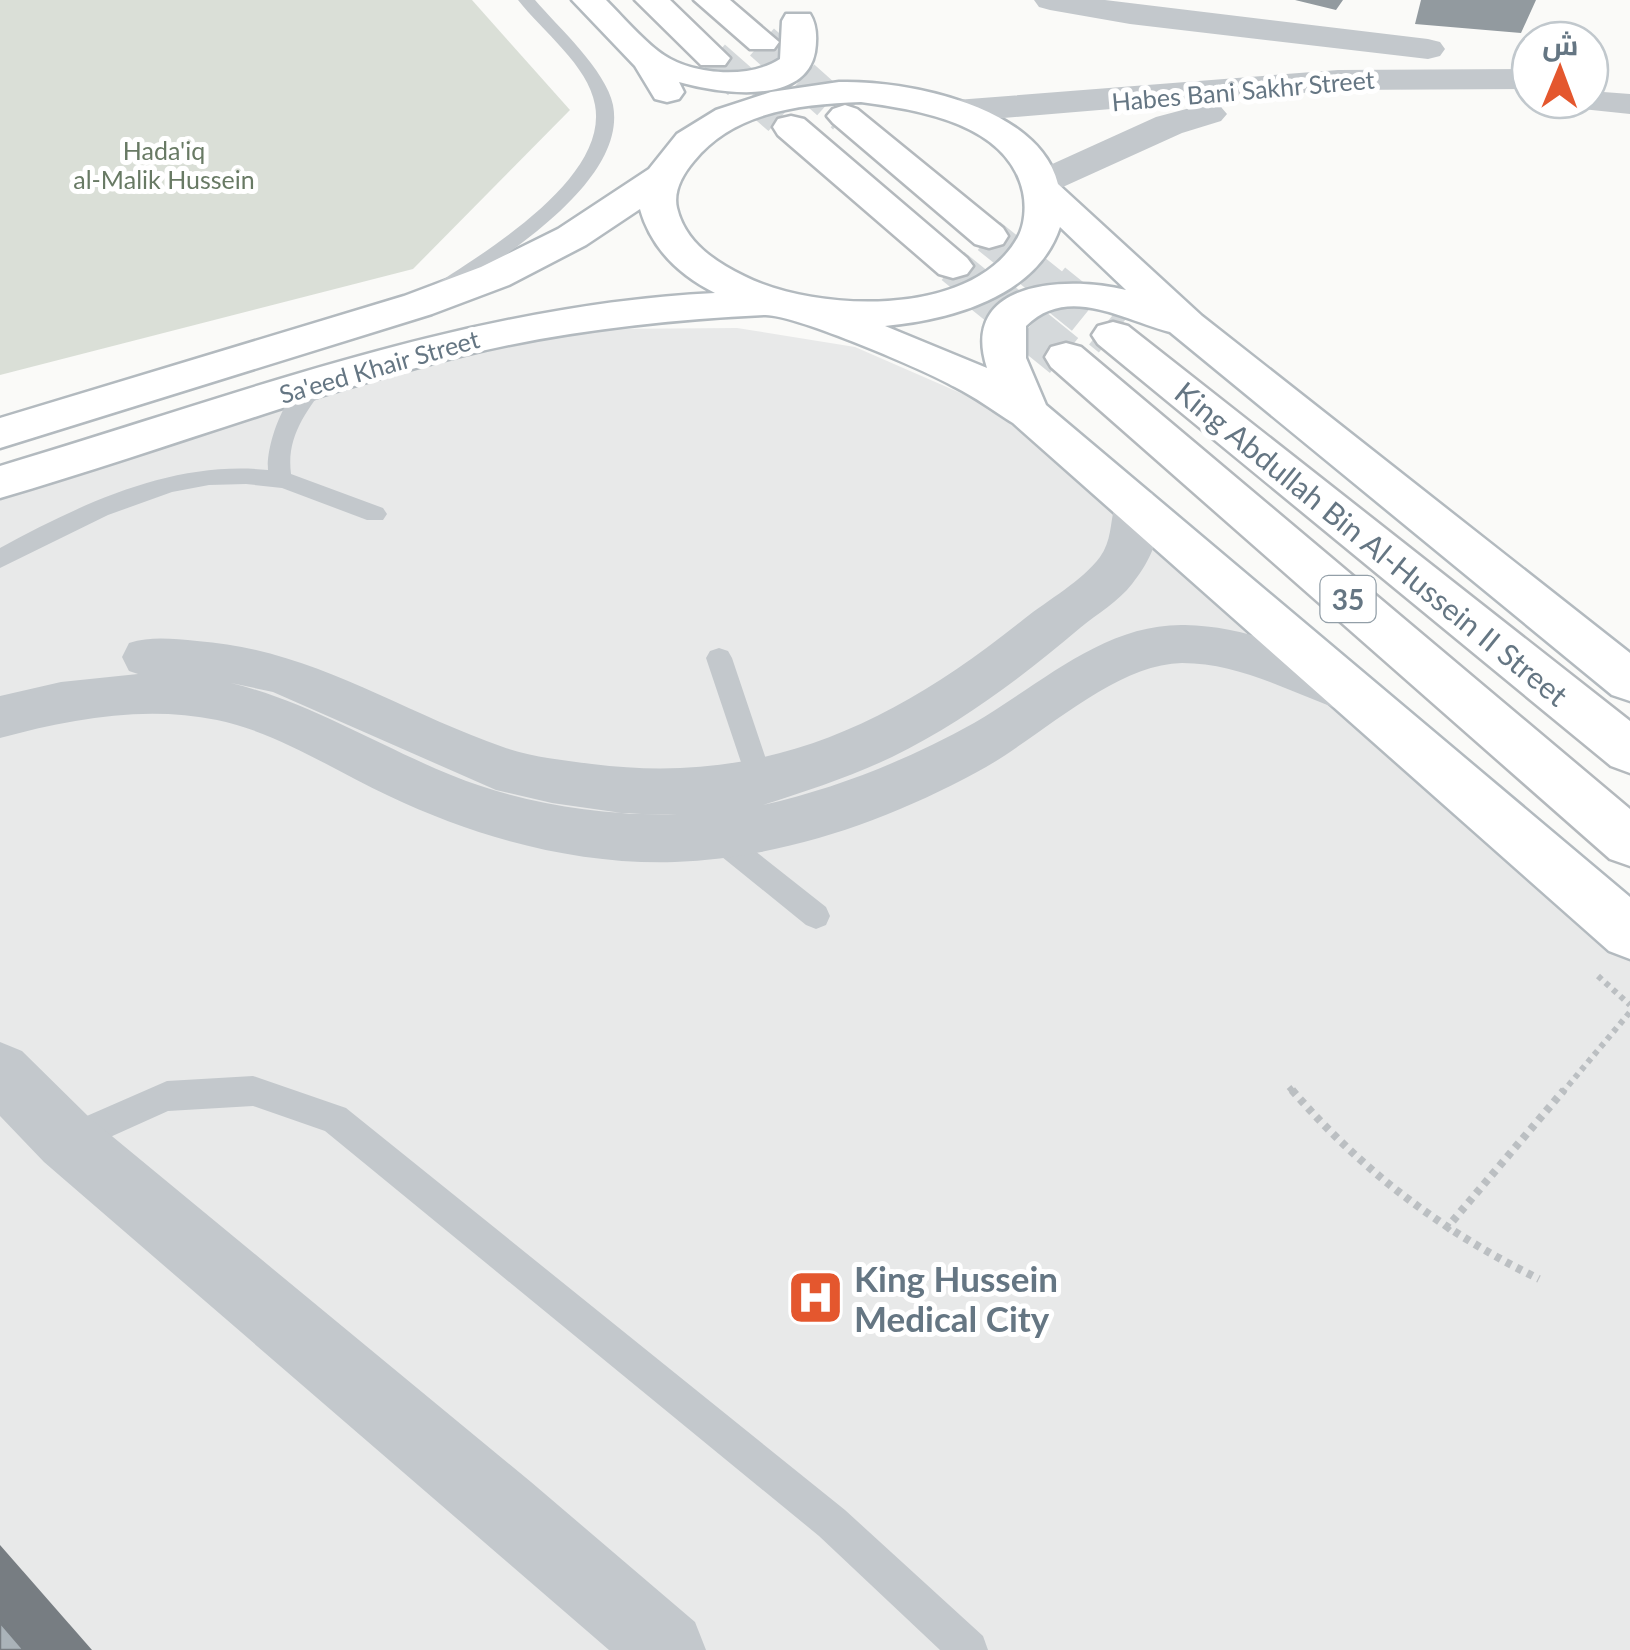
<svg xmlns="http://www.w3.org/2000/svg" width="1630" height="1650" font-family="Lato,Cairo,sans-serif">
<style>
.built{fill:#e8e9e9}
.green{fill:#dadfd7}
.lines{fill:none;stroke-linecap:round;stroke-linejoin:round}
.trunk-tunnel-far1{stroke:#d5d9db;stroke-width:36;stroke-dasharray:36 18;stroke-linecap:butt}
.trunk-tunnel{stroke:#d5d9db;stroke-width:45;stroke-dasharray:45 22;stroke-linecap:butt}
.secondary-casing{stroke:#b3babf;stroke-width:5}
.trunk-casing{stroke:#b4b9bd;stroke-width:5}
.path-far1{stroke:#bbbfc2;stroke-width:6;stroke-dasharray:5 5;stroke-linecap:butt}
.path{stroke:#bbbfc2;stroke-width:8;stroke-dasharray:6 6;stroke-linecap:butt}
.service{fill:#c3c8cc;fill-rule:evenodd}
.minor{fill:#c3c8cc;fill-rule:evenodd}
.secondary{fill:#fff;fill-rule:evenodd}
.trunk{fill:#fff;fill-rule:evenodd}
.wall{fill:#929a9f}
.shaded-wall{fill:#777d82}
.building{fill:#aab3b9;stroke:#777d82;stroke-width:2.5}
.labels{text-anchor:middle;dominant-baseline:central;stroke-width:10;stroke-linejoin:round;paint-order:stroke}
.far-street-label{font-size:25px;fill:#657683;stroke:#fff}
.far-park-label{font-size:25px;fill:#687a64;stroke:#fff}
.shield{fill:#fff;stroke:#939fa8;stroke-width:2.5}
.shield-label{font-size:28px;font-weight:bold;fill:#657683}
.street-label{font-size:30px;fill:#657683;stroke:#fff}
.near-poi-label{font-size:35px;font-weight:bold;fill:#657683;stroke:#fff;text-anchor:start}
</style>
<rect width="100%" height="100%" fill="#fafaf8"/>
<path class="built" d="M737 328 855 347 988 405 1630 945V1650H0V490L431 359 600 329Z"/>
<path class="green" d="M0 0H472L570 110 413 269 0 375Z"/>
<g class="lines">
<path class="trunk-tunnel-far1" d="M762 42 845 116
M713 58 791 127
M989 236 1054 288
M953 266 980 288"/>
<path class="trunk-tunnel" d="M977 285 1066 357
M1051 285 1113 335"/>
<defs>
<path id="secondary" d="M572 0H606C623 17 639 36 658 51 688 75 748 80 780 59L782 21 786 14H810C817 25 817 39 815 52 805 107 717 93 679 82L684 92 679 99 667 102 655 99 635 66Z
M839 82C907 80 1039 106 1058 184L1202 316 1630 653V701L1612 695 1170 332C1123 320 1068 284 1026 326V358L1046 405 1630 897V959L1609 951 1013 423C994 411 975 397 955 387 925 370 792 313 764 315 663 320 563 331 464 355 307 395 155 453 0 498V466C235 396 468 305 715 293 679 275 651 248 640 209L586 245 509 285 432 314 0 448V418L404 296 481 267 558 229 649 169 677 134 716 110 771 92ZM861 102C920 110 1008 124 1023 192 1026 206 1025 224 1018 237 973 319 815 312 744 276 715 262 685 242 677 208 673 191 683 174 694 161 734 111 802 104 861 102ZM1060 227 1126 290C1070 276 958 279 987 368L885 326C950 320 1037 297 1060 227Z"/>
<path id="trunk" d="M635 0H670L730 58 725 65H701Z
M694 0H730L779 42 774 49H750Z
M845 105 857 109 1003 228 1008 236 1003 244 989 248 975 244 833 123 827 116 833 109Z
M791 116 804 119 967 258 973 266 967 274 953 278 939 274 778 135 773 127 778 119Z
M1113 322 1128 326 1630 721V773L1611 766 1098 344 1092 335 1098 326Z
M1066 343 1081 347 1630 809V866L1610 859 1051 367 1045 357 1051 347Z"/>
</defs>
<use href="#secondary" class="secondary-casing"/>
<use href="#trunk" class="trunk-casing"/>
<path class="path-far1" d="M1598 976 1630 1005
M1289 1087 1294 1093
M1562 1093 1630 1012"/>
<path class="path" d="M1292 1090C1362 1171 1443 1232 1539 1279
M1445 1230 1564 1090"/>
<path class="service" d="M518 0H535C558 27 606 70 613 105 628 183 496 262 441 298H427V290C480 255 609 180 595 105 588 65 542 31 518 0Z
M317 374 328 381C307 412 286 435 291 474L383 508 387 514 383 520H367L282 488 246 484 209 485 172 492 108 515 0 568V548C81 504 173 460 268 470 266 442 288 383 317 374Z
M719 648 728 651 732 658 774 783 771 791 761 794 751 791 748 783 706 658 710 651Z
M716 824 726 828 826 907 830 916 826 925 816 929 806 925 706 844 702 836 706 828Z
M253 1076 346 1108 845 1510 983 1636 988 1650H940L819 1536 325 1131 253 1106 168 1111 68 1156 57 1151 52 1140 57 1129 167 1081Z"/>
<path class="minor" d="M1034 0H1105L1428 39 1440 42 1445 49 1440 56 1428 59 1130 24 1050 10 1039 7Z
M1530 69V89L1338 90 956 122 944 118 938 111 944 104 956 100 1338 70Z
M1590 91 1630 94V114L1563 107 1558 100H1590Z
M1209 103 1221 107 1227 114 1221 121 1182 133 1054 191 1041 194 1028 191 1022 183 1028 175 1156 117Z
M1136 489 1152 493C1169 523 1152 559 1132 584 1119 601 1097 614 1080 628 1021 678 961 723 892 757 850 777 807 791 763 805 838 788 907 760 974 723 1040 685 1104 623 1185 625 1250 626 1314 656 1373 681L1381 695 1373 709 1355 715C1298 697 1244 663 1182 663 1113 664 1038 740 977 772 885 822 781 858 675 862 577 865 477 838 389 796 333 770 279 733 217 720 144 705 70 719 0 738V696L61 682 138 674 129 671 122 657 129 643C152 636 173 639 197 641 311 649 397 710 503 747 531 757 562 760 592 764 764 786 892 725 1024 619 1048 600 1082 581 1100 557 1115 536 1108 514 1120 493ZM231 683 273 692 496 790 552 803 629 814H677C601 816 522 804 451 775 377 745 309 702 231 683Z
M0 1042 22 1051 90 1118 531 1482 695 1622 706 1650H609L44 1162 0 1116Z"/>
<use href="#secondary" class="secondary"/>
<use href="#trunk" class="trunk"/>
</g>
<path class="wall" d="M1295 0H1343L1336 10Z
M1421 0H1536L1521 33 1415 24Z"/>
<path class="shaded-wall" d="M0 1545 92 1650H24L0 1622Z"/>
<path class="building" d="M0 1622 24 1650H0Z"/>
<defs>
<symbol id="hospital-square" viewBox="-11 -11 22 22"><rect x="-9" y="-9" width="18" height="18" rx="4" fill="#e4572e" stroke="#fff"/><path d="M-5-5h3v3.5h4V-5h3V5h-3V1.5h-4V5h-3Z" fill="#fff"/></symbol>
</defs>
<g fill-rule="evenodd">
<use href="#hospital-square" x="784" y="1266" width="63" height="63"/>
</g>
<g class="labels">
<g class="far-street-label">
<text transform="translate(1243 90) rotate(-5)">Habes Bani Sakhr Street</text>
<text transform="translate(379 366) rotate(-16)">Sa'eed Khair Street</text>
</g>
<g class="far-park-label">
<text x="164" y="150">Hada'iq<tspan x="164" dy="29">al-Malik Hussein</tspan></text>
</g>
<rect class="shield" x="1320.5" y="576" width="55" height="46" rx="8"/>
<g class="shield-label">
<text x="1348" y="599">35</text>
</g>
<g class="street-label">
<text transform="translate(1372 543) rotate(39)">King Abdullah Bin Al-Hussein II Street</text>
</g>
<g class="near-poi-label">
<text x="854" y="1278">King Hussein<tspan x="854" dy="40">Medical City</tspan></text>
</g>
</g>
<g transform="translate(1560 70) rotate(1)"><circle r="48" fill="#ffffff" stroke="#c1c8cd" stroke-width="2.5"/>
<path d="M0-8L18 38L0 25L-18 38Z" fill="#e4572e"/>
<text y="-15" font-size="28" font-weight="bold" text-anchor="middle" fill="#657683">ش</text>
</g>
</svg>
